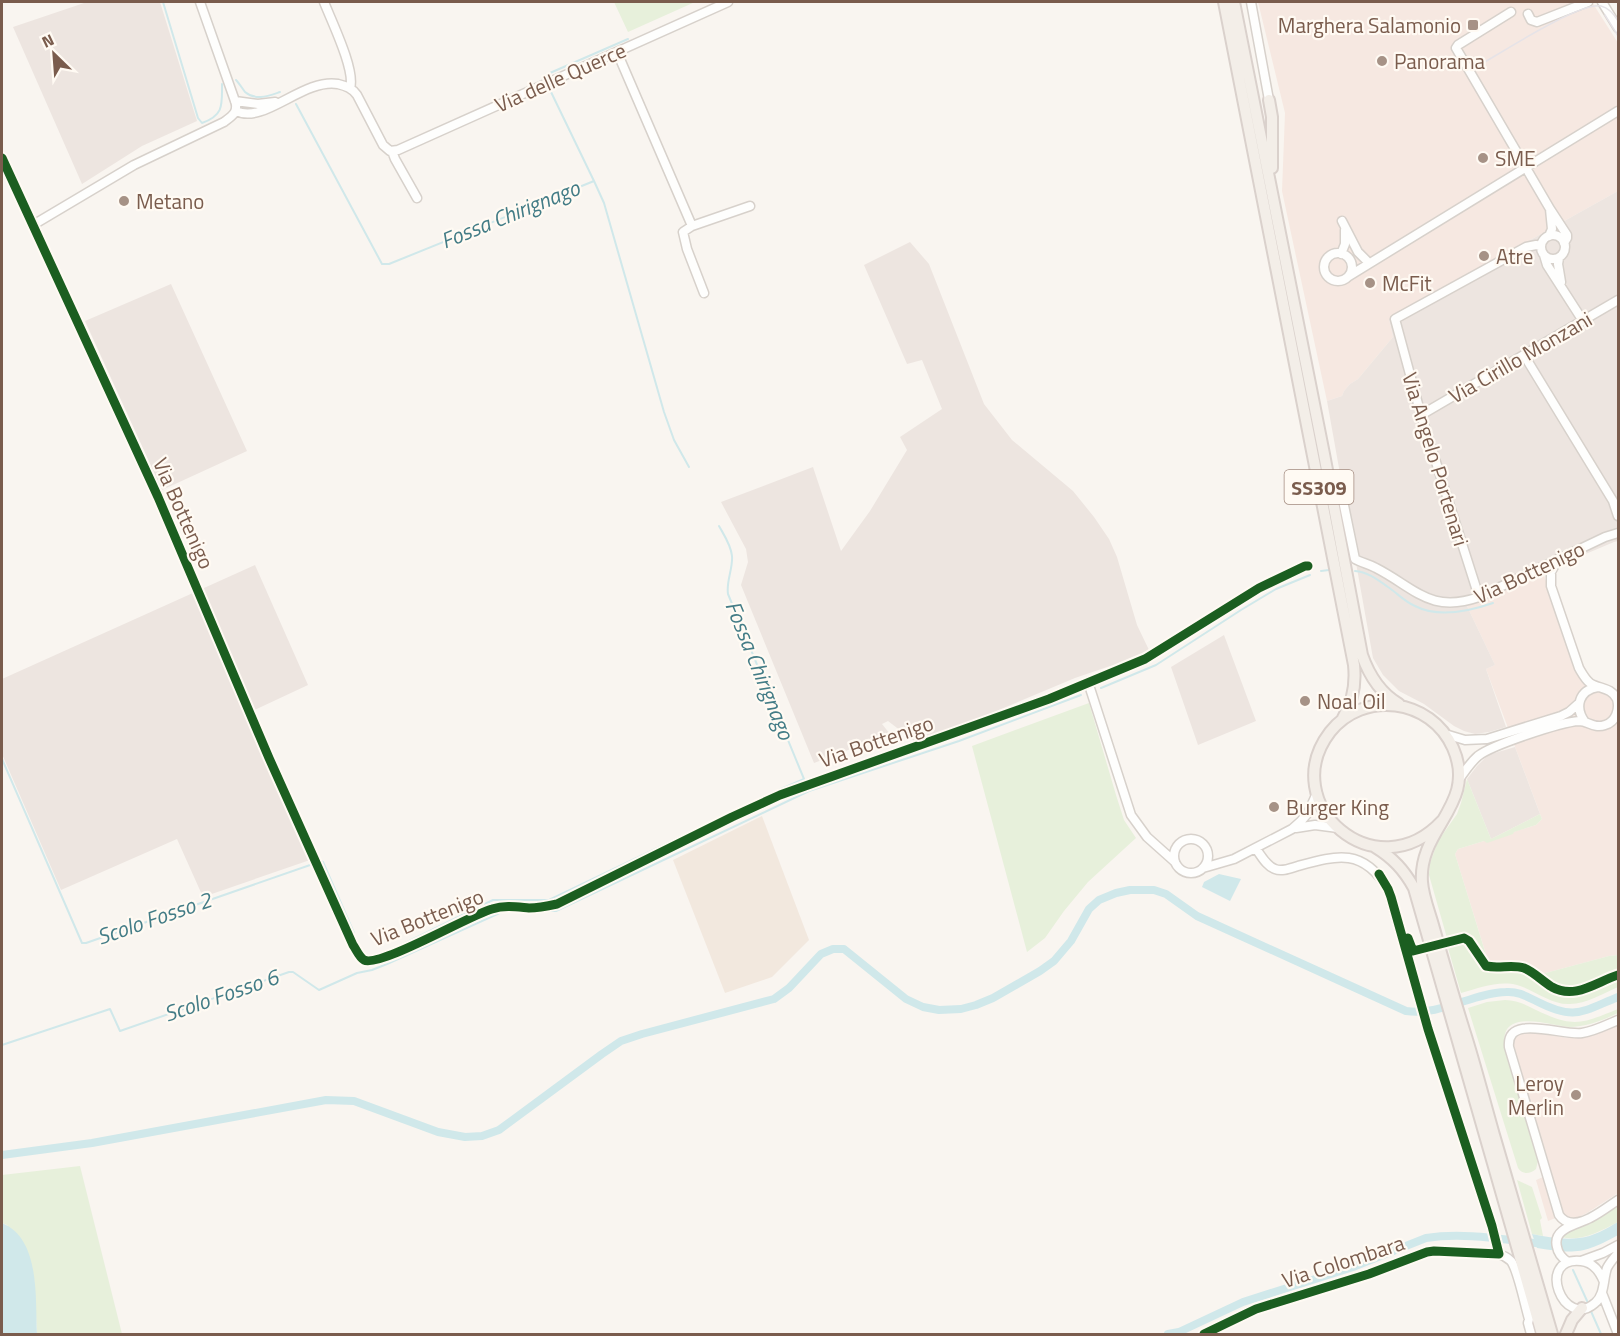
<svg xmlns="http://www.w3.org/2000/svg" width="1620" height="1336" font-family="'Titillium Web',sans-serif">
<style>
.residential{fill:#f2e8de}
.commercial{fill:#f6e8e1}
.industrial{fill:#ede5e0}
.green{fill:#e7f0db}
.water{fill:#d0e8ea}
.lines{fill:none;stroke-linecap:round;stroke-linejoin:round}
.stream{stroke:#d0e8ea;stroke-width:2}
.canal{stroke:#d0e8ea;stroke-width:8}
.minor-casing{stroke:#d7d1cb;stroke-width:11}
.major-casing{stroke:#dad1cc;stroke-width:14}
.minor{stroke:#fefefd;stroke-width:8}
.major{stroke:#f3eee8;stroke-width:10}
.tram{stroke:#e6e3e7;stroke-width:1.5}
.cycleway-casing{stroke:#fffaf3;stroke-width:13}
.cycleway{stroke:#1b5e20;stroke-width:9}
.poi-dot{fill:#a69286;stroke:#fffaf3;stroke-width:2}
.labels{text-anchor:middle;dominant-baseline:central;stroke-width:4.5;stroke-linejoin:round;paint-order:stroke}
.shield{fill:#fffaf3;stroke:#a28b7f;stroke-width:1.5}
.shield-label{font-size:20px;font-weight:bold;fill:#7a5c4d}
.poi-label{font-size:21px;fill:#7a5c4d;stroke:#fffaf3;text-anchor:start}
.street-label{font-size:21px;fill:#7a5c4d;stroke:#fffaf3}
.water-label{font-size:22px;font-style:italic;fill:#437c86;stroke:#fffaf3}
</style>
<rect width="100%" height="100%" fill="#f9f5f0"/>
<path class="residential" d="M762 816 809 940 772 977 725 993 673 860Z"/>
<path class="commercial" d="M1258 2H1592L1618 43V191L1389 319 1393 337 1358 379 1350 384 1344 391 1342 396 1327 401 1282 191 1285 113Z
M1543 572 1556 612 1583 681 1618 698V955L1609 956 1538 975 1523 965 1489 964 1455 854 1458 849 1536 825 1542 819 1486 669 1495 665 1467 606 1486 599Z
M1618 1023V1193L1587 1213 1575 1219 1563 1215 1548 1221 1536 1180 1550 1174 1513 1046 1514 1039 1518 1034 1532 1031 1567 1038 1581 1037Z"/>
<path class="industrial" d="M87 2H160L197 121 142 146 82 184 13 27Z
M1618 191V541L1614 542 1543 572 1486 599 1467 606 1495 665 1486 669 1506 727 1489 732 1475 734 1464 731 1454 726 1424 704 1399 691 1383 675 1373 658 1327 401 1342 396 1344 391 1350 384 1358 379 1393 337 1389 319Z
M910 242 929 264 984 404 1012 440 1073 491 1094 517 1109 539 1117 557 1137 625 1149 650 1113 665 1075 678 970 722 914 741 888 721 882 724 890 734 814 763 741 585 748 562 746 549 721 502 813 467 841 551 870 511 907 450 900 437 942 409 922 360 907 364 864 265Z
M171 284 247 451 162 490 85 321Z
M255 565 308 685 246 714 310 860 203 897 177 839 61 890 2 754V679Z
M1224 635 1256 721 1198 745 1171 667Z
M1515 747 1540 814 1491 839 1467 779 1477 766 1488 755Z"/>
<path class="green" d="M614 2H695L628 32Z
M1089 703 1116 795 1124 820 1136 838 1088 882 1064 911 1045 938 1027 952 972 746Z
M1467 779 1491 839 1540 814 1542 819 1536 825 1514 832 1513 834 1487 843 1484 841 1458 849 1455 854 1487 958 1471 935 1467 933 1447 938 1429 875 1430 863 1438 841 1457 814 1461 803Z
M1467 942 1487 970 1521 972 1553 991 1567 996H1574L1618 979V987C1604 993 1586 1004 1570 1004 1551 1005 1535 990 1517 985 1499 980 1479 988 1461 993L1448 948Z
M1618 955V973L1577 990H1569L1558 987 1538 975 1609 956Z
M1505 1000C1517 1000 1526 1005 1536 1010 1574 1028 1581 1024 1618 1009V1013C1603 1020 1587 1027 1569 1027 1554 1026 1511 1011 1505 1034 1504 1037 1505 1040 1505 1044L1538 1161 1536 1169C1530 1174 1523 1175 1518 1168L1468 1008 1487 1002Z
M80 1166 122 1334H37L34 1278 7 1225 2 1223V1175Z
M1517 1180 1532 1187 1542 1218 1540 1220 1543 1236 1532 1234Z
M1618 1205V1222L1616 1223C1599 1232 1580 1242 1561 1237L1567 1232 1590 1224Z"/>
<path class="water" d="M1219 874 1241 879 1230 901 1202 887 1204 882Z
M1618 1222V1235C1584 1254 1575 1254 1537 1248L1532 1234C1547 1237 1564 1240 1579 1238 1593 1237 1607 1228 1618 1222Z
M2 1223C41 1239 35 1299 37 1334H2Z"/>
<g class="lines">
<path class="stream" d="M163 2 198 118 202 123C224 115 222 105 222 84
M543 76 628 39
M236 80C239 83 242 88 245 92 256 101 268 96 280 92
M551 92 594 181
M296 104 382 264H389L594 181 604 203 664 412 674 440 689 467
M1321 571 1329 570
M1355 571C1368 572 1378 580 1388 587 1397 593 1405 602 1415 606 1438 618 1470 611 1493 603
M1101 688 1156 665 1241 610 1276 589 1310 575
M2 759 82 943H86L313 864
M320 861 323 862 354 933
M538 911H556L809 791 959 741 1081 695
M395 948 493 900H549L772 793 804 779 728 594C726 581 733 569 732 556 731 545 724 535 719 526
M2 1045 110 1009 120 1031 289 972H293L319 990 357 973 372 970 387 964 504 911H520
M1573 1270 1588 1303
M1590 1309 1601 1334"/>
<path class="canal" d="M2 1155 92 1143 326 1100 354 1101 438 1132 465 1137 482 1136 499 1130 602 1054 621 1041 642 1034 774 999 789 988 821 954 833 949H844L906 999 923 1007 939 1010 961 1009 976 1005 993 998 1040 971 1054 961 1071 941 1089 909 1099 900 1116 893 1130 890H1154L1166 894 1197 916 1406 1011C1441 1016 1472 993 1506 992 1517 991 1526 996 1536 1001 1575 1021 1581 1012 1618 997
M1168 1334 1179 1332 1243 1302 1353 1267 1426 1238C1465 1232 1505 1240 1544 1244"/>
<defs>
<path id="minor" d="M324 2C331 20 356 71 350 88
M1251 2 1269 100
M1602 2 1618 28
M1511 12 1458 45 1456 48 1550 209
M1528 14 1531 20 1537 22 1588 2
M617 52 692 226
M235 101 258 104 275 102
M236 111C264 125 303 78 338 84 346 86 352 88 357 95L383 145 390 151 398 150 728 2
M392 151 395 159 417 198
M2 158 158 497 269 758 353 945C356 949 359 957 364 960 379 968 470 915 492 909 505 905 517 907 529 908 539 908 548 906 557 904L732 817 780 795 1049 699 1145 659 1259 588 1305 566H1308
M1342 221 1358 252 1367 261
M33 225 134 165 224 122C232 116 239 112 235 101L200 2
M1541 247a12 12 0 1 1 24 0a12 12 0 1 1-24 0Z
M1549 236 1552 229 1550 209 1567 235V238L1564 243
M1324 267a14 14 0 1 1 28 0a14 14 0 1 1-28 0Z
M1341 254 1345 244V230
M1544 255 1547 265 1583 321
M1559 258 1558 264 1561 282
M1349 276 1618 111
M704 293 687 249 683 232 692 226 750 206
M1524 355 1613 501 1618 516
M1421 415 1618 300
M1340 486 1355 559C1362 563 1369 564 1376 568 1415 588 1430 614 1479 597L1605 537 1618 533
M1479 597 1421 415 1395 319 1526 247 1536 245 1541 246
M1088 682 1131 815 1147 837 1175 862
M1585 722C1574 707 1579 690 1598 687
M1445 734 1465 740 1487 739 1561 716 1569 712 1578 704
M1458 781C1464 772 1470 763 1478 756 1492 745 1561 722 1579 721 1588 721 1594 729 1605 725 1616 722 1620 709 1617 699 1611 687 1599 689 1590 683 1585 679 1582 673 1579 668L1551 586V572L1558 559
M1296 828 1315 825 1338 828
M1174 856a17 17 0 1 1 34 0a17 17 0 1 1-34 0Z
M1256 849C1261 855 1266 866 1275 869 1282 872 1291 868 1298 866 1338 855 1363 848 1388 889L1428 1029 1492 1226 1499 1254
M1203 868 1234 859 1292 829 1301 821 1308 813 1317 793
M1583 1221C1574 1224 1565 1224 1559 1215L1509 1047C1506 1013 1562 1036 1582 1033 1595 1031 1606 1025 1618 1020
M1581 1261 1603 1253 1618 1245
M1568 1262C1562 1258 1558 1254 1557 1247 1552 1228 1577 1225 1590 1218 1600 1213 1609 1206 1618 1200
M1604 1282C1600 1272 1593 1262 1581 1261 1535 1256 1563 1331 1595 1303 1605 1295 1603 1279 1607 1268 1610 1262 1614 1258 1618 1253
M1602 1293 1618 1334
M1204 1334 1256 1309 1369 1274 1427 1252 1434 1251 1498 1254C1502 1255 1507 1257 1511 1261 1518 1270 1525 1306 1529 1319L1528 1323 1531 1334"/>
<path id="major" d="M1224 2 1354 665C1356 685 1353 702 1343 718
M1234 2 1324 454 1362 655C1369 675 1380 693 1399 704
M1269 100 1272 117V168
M1442 821C1376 892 1275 804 1330 732 1363 690 1431 698 1453 748 1478 805 1418 828 1422 882 1423 896 1429 911 1433 925 1443 960 1453 995 1464 1030 1475 1064 1484 1100 1494 1135 1513 1201 1533 1268 1552 1334
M1375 847C1393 858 1404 870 1414 888L1542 1334
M1566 1334 1572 1320 1582 1308"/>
</defs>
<use href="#minor" class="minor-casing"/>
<use href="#major" class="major-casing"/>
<use href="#minor" class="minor"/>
<use href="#major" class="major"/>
<path class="tram" d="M1605 15 1618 36
M1478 66C1501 53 1579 2 1601 6 1609 8 1614 14 1618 21"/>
<defs>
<path id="cycleway" d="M2 158 158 497 269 758 353 945C356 949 359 957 364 960 379 968 470 915 492 909 505 905 517 907 529 908 539 908 548 906 557 904L732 817 780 795 1049 699 1145 659 1259 588 1305 566H1308
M1408 938 1413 951 1464 938 1469 941 1486 966C1499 969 1512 964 1524 968 1534 972 1542 981 1552 987 1575 1000 1596 982 1618 975
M1204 1334 1256 1309 1369 1274 1427 1252 1434 1251 1499 1254 1492 1226 1428 1029 1391 897 1388 889 1379 874"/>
</defs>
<use href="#cycleway" class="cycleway-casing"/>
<use href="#cycleway" class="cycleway"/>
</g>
<g class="poi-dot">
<rect x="1467" y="19" width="12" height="12" rx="3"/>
<circle cx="1382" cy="61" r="6"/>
<circle cx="1483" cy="158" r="6"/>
<circle cx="124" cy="201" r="6"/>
<circle cx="1484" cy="256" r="6"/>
<circle cx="1370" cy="283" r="6"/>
<circle cx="1305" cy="701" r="6"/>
<circle cx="1274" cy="807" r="6"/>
<circle cx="1576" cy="1095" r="6"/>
</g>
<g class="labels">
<rect class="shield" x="1284.5" y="470" width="69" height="34" rx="4.5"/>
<g class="shield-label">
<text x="1319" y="487">SS309</text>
</g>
<g class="poi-label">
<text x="1461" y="25" text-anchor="end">Marghera Salamonio</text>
<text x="1394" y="61">Panorama</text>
<text x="1495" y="158">SME</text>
<text x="136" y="201">Metano</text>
<text x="1496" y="256">Atre</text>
<text x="1382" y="283">McFit</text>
<text x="1317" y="701">Noal Oil</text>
<text x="1286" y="807">Burger King</text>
<text x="1564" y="1083" text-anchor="end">Leroy<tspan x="1564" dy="24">Merlin</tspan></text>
</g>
<g class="street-label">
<text transform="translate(560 77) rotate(-24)">Via delle Querce</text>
<text transform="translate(1520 357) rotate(-30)">Via Cirillo Monzani</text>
<text transform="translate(1436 459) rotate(73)">Via Angelo Portenari</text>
<text transform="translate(184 513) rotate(66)">Via Bottenigo</text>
<text transform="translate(1529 572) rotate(-25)">Via Bottenigo</text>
<text transform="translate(876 741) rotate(-19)">Via Bottenigo</text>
<text transform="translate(427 917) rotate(-22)">Via Bottenigo</text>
<text transform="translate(1343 1261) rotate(-18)">Via Colombara</text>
</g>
<g class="water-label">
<text transform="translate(510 214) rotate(-22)">Fossa Chirignago</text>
<text transform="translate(760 670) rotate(68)">Fossa Chirignago</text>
<text transform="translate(154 918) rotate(-19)">Scolo Fosso 2</text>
<text transform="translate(221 995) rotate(-19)">Scolo Fosso 6</text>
</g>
</g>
<rect width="1620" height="1336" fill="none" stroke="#7a5c4d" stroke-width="6"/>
<g transform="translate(54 54) rotate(335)" stroke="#fffaf3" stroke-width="4.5" paint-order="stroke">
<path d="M0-4.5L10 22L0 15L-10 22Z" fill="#7a5c4d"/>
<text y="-9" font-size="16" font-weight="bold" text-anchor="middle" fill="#7a5c4d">N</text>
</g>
</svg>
